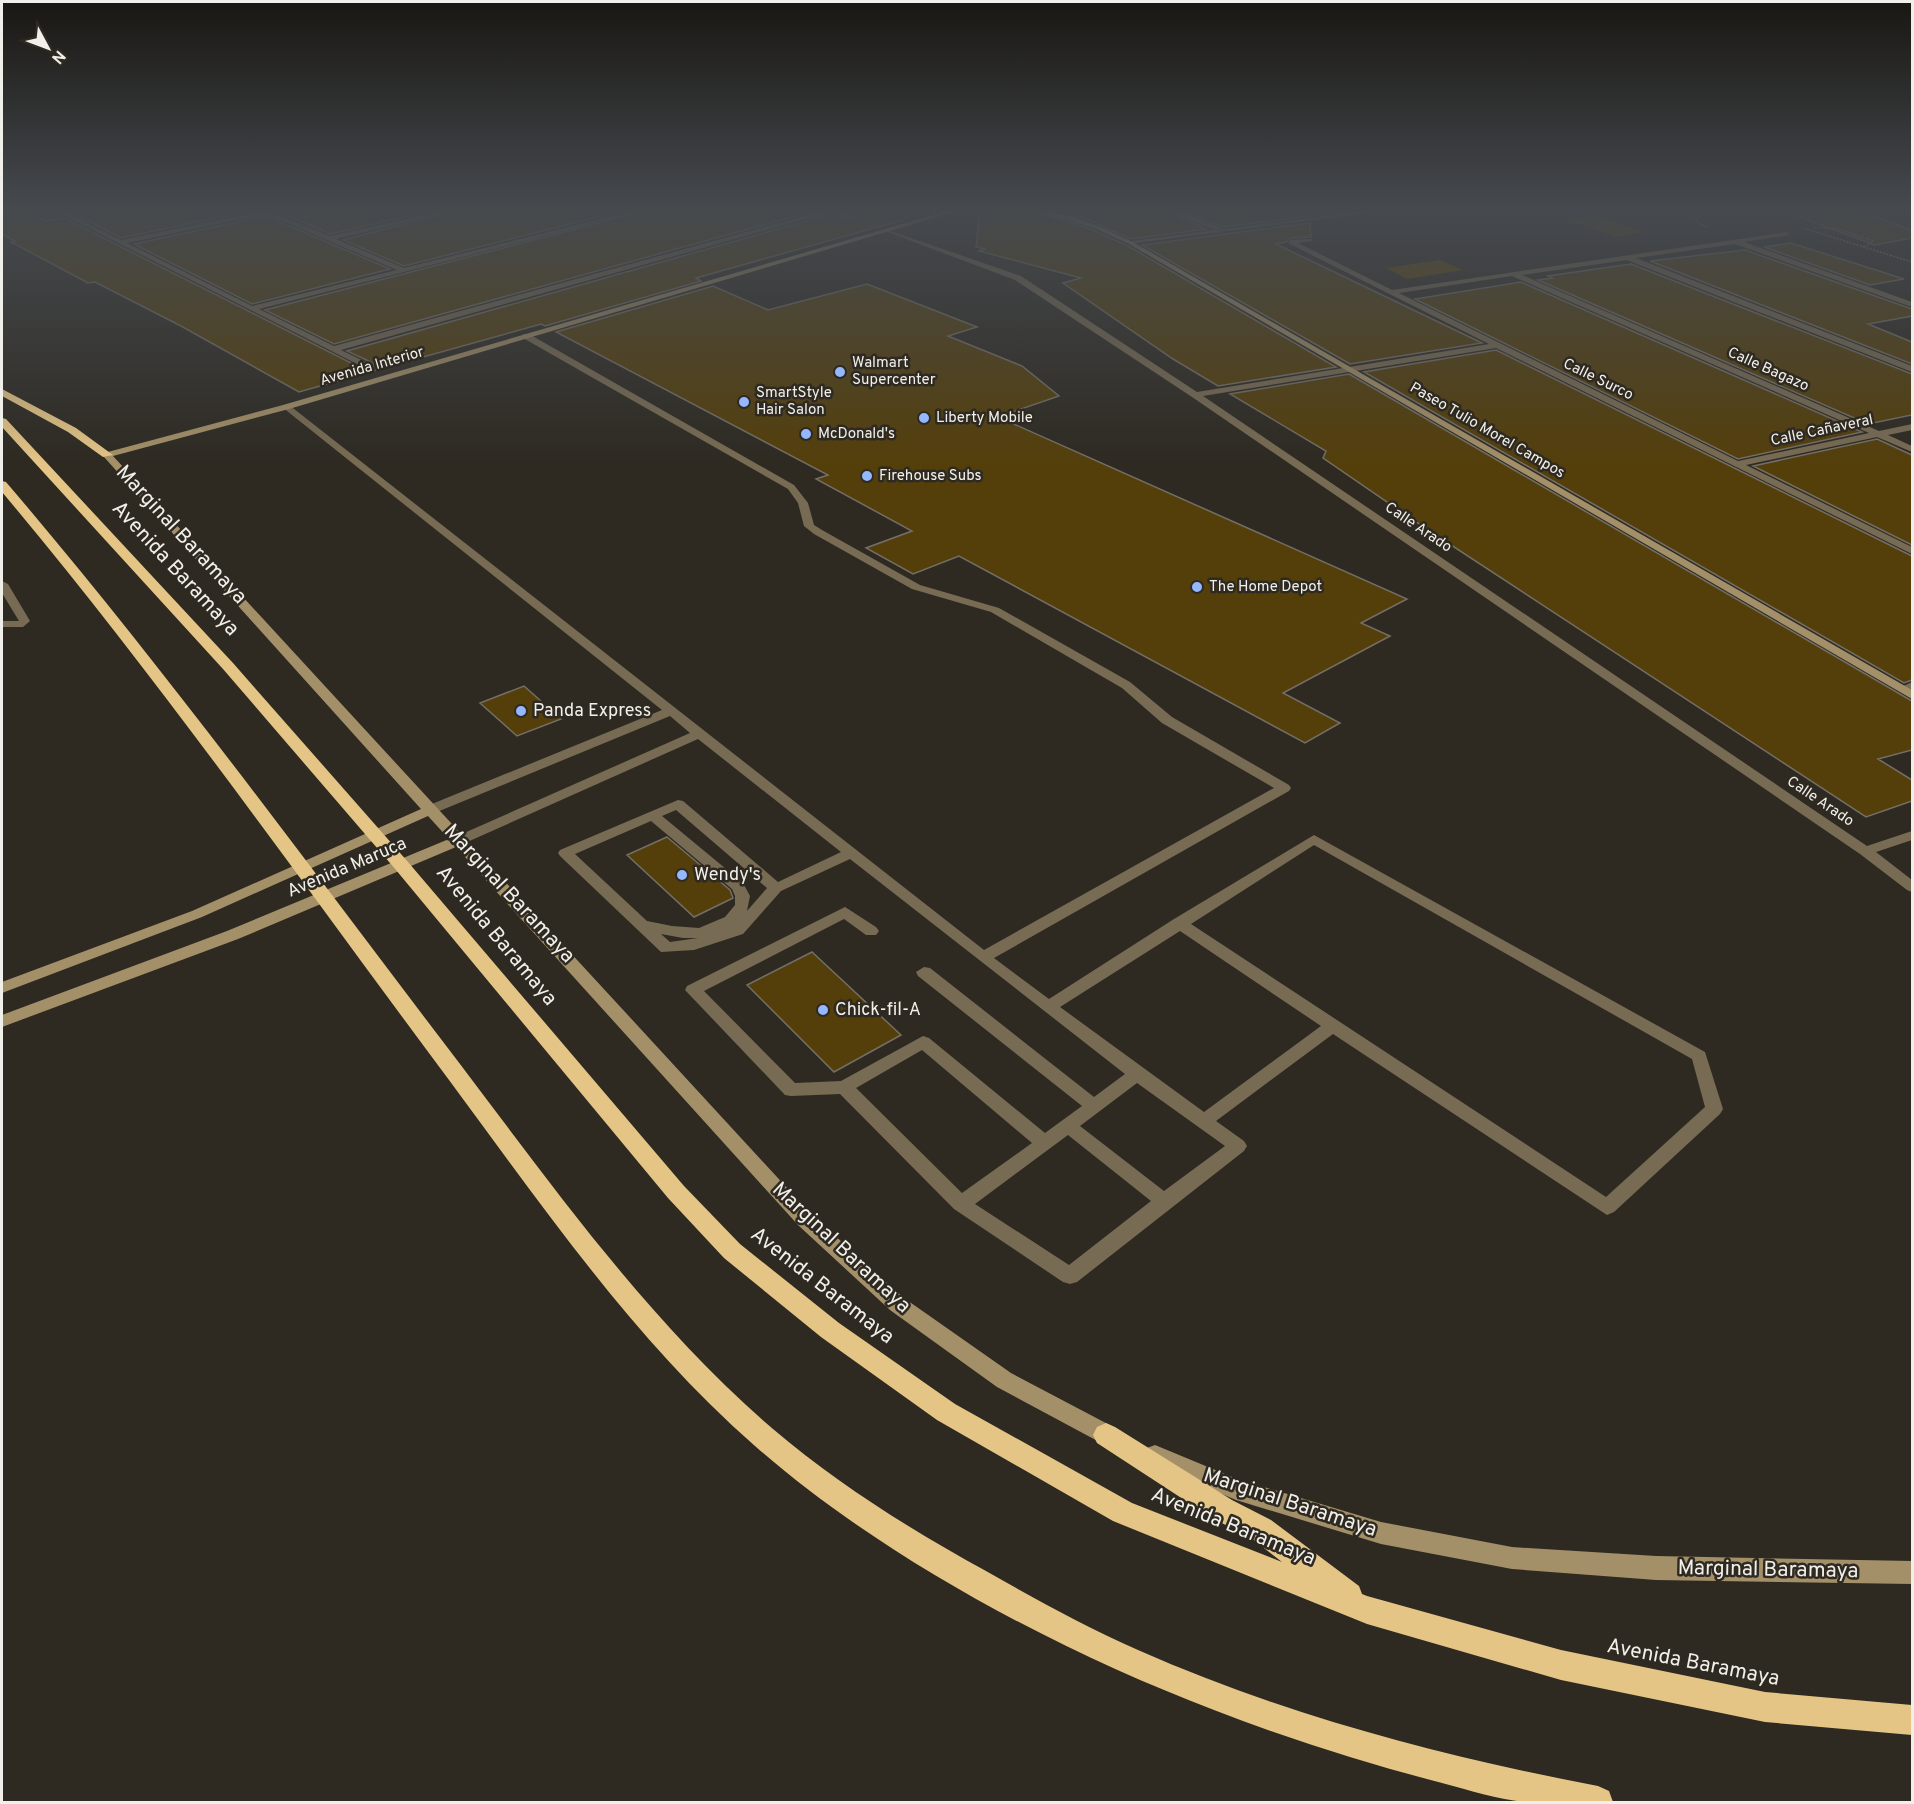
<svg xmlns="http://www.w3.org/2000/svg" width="1914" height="1804" font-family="Overpass,sans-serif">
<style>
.green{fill:#654a01}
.building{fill:#543f0b;stroke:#746f66;stroke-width:1.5}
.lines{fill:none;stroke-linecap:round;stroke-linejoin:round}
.path{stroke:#8d8a83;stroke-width:1.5;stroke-dasharray:2 1.5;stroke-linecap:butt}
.lane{fill:#786b53;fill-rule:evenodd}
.street{fill:#786b53;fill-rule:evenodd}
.secondary{fill:#a49068;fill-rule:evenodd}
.highway{fill:#e5c586;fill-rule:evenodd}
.poi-dot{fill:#95b7fd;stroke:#2e2a22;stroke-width:2}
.labels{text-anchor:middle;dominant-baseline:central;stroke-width:5;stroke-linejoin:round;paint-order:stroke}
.far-poi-label{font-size:15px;fill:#f1efe9;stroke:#2e2a22;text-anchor:start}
.far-street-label{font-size:15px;fill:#f1efe9;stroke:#2e2a22}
.poi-label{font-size:18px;fill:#f1efe9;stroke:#2e2a22;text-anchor:start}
.street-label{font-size:18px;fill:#f1efe9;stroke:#2e2a22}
.near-street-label{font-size:21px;fill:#f1efe9;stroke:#2e2a22}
</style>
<rect width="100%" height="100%" fill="#2e2a22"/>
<path class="green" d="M1597 216 1644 232 1615 237 1569 220Z
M1440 260 1463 270 1407 279 1386 268Z"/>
<path class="building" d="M2 211H25L47 221 64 218 369 372 299 392 181 326 95 282 88 283 11 242 15 241 2 234Z
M99 211H250L121 238 77 215Z
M277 211H430L330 234Z
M455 211H622L404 266 343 240Z
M645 211H813L334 344 265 310Z
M847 211H905L906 219 696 278 701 281 545 326 541 324 373 371V363L347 351 831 214 850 220 855 218V214Z
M980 211H1034L1093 230 1128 246 1336 367 1218 386 1173 359 1063 283 1081 278 979 251 985 249 976 247Z
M1058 211H1167L1206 229 1131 239 1087 219Z
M1187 211H1309V216L1223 227Z
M1792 211H1858L1912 230V238L1875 245 1791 214Z
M266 216 390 269 252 304 134 244Z
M1310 223 1311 237 1290 238 1286 242 1276 244 1482 343 1350 364 1142 245Z
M1791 243 1904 279 1870 285 1764 247Z
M1745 250 1912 309V316L1868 324 1912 342V364L1650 261Z
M1631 264 1912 374V415L1868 424 1538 280 1552 278 1548 276Z
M1521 282 1862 432 1738 459 1415 299Z
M867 284 977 327 948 336 1022 366 1059 396 998 417 1407 599 1361 623 1390 636 1283 693 1340 723 1305 743 959 556 913 574 866 548 912 531 816 479 828 475 556 332 713 286 768 310Z
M1496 350 1912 556V680L1904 683 1364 372Z
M1349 374 1912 701V750L1878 759 1912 780V801L1866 817 1419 524 1323 458 1326 451 1230 394Z
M1877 439 1912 455V545L1753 466Z
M524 686 561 719 517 736 480 703Z
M667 837 730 890 733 898 694 917 627 855Z
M812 952 901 1035 834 1072 747 985Z"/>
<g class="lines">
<path class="path" d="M1681 211 1706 227
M1803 228 1912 262
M1814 228 1839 229 1873 241 1864 247"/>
<path class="lane" d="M523 334H529L794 485 808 503 814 525 822 530 920 585 999 608 1130 682 1172 717 1289 785 1291 788 1289 791 994 958 1049 999 1174 919 1314 835 1705 1052 1723 1109 1720 1114 1614 1212 1607 1215 1333 1034 1216 1121 1244 1141 1247 1146 1244 1151 1077 1282 1070 1284 1063 1282 954 1209 840 1094 791 1096 785 1095 685 990 687 986 845 907 876 927 879 931 876 935H866L844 919 704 991 795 1083 841 1081 923 1036 929 1038 1045 1133 1082 1106 918 976 916 972 924 967 930 968 1094 1097 1125 1074 850 859 781 891 743 934 694 950 661 952 560 856 558 853 560 850 678 800 683 801 778 882 841 852 698 739 465 843H455L453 840 455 837 690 733 670 716 437 812H427L425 809 427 806 662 710 282 407 289 405 984 950 1274 788 1162 723 1122 688 991 612 912 589 814 534 804 526 798 503 788 489 523 338ZM676 810 767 888 747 911 750 896 743 883 662 816ZM651 821 732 889 735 896V905L725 917 699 928 672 926 647 921 575 854ZM1314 845 1692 1059 1705 1107 1606 1197 1191 924ZM1180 931 1321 1026 1204 1112 1060 1007ZM661 934 683 938H698L670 942ZM922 1050 1032 1143 962 1193 856 1088ZM1137 1083 1225 1146 1164 1191 1080 1126ZM1068 1135 1151 1201 1069 1265 975 1204Z
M2 581 8 584 30 621 23 627H2V621H19L2 593Z"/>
<path class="street" d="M55 211H63L121 240 262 211H275L273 213 330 236 441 211H453L336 239 404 268 632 211H643L259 309 334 346 822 211H841L854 216 851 218 831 212 341 350 372 365V369L369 370ZM266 214 397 270 252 306 127 243Z
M1169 211H1179L1198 217 1223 229 1364 211H1383L1129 244 1131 241 1215 230Z
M885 229 1021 276 1197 392 1489 344 1288 243 1290 240 1312 239V241L1298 243 1392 290 1787 232 1789 235 1744 242 1912 302V306H1909L1735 244 1636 258 1912 366V372L1627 260 1522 275 1879 431 1912 424V430L1888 435 1912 446V452L1877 437 1746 465 1912 547V554L1496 348 1203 396 1867 846 1912 831V840L1876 852 1912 880V892L1907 890 1860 854 1192 397 1015 280 885 231ZM1512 276 1869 433 1738 461 1399 293Z
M1912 682V690L1903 693 1897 689Z"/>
<path class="secondary" d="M947 211H957L289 409 113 456 812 1215 904 1298 1011 1373 1121 1431 1124 1438 1121 1445 1113 1448 1105 1445 997 1387 890 1310 798 1225 456 847 238 939 2 1027V1015L227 931 449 839 428 816 202 917 2 993V982L192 911 421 809 104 457V453L283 405Z
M1036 211C1069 211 1104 228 1133 242L1912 690V699L1129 244 1094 228Z
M1155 1445 1237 1479 1381 1522 1512 1547 1656 1556 1912 1561V1584L1656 1580 1512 1569 1381 1544 1236 1500 1147 1462 1144 1455 1147 1448Z"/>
<path class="highway" d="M2 389 76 428 113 455 103 457 68 432 2 396Z
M2 418 6 419 233 663 408 862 684 1186 740 1244 839 1323 955 1404 1132 1503 1282 1562 1251 1538 1212 1518 1097 1443 1093 1435 1097 1427 1106 1423 1115 1427 1232 1500 1271 1520 1359 1586 1362 1594 1367 1596 1561 1650 1765 1692 1912 1705V1735L1765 1722 1561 1680 1367 1624 1113 1521 937 1420 821 1337 724 1258 668 1198 396 870 223 669 2 427Z
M2 481 6 482C166 669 311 869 460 1064 557 1192 650 1323 773 1429 838 1484 911 1530 986 1571 1035 1599 1086 1627 1138 1650 1285 1715 1441 1756 1598 1786L1609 1791 1613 1802C1585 1802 1555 1804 1527 1802 1498 1800 1469 1790 1442 1783 1365 1763 1289 1739 1214 1710 1058 1651 880 1556 755 1446 634 1340 544 1208 449 1080 302 883 160 680 2 492Z"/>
</g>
<linearGradient id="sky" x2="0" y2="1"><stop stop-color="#191713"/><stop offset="0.45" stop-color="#464a4f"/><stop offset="1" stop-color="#464a4f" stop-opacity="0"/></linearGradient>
<rect width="1914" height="464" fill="url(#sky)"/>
<g class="poi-dot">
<circle cx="840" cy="372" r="6"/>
<circle cx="744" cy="402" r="6"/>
<circle cx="924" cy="418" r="6"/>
<circle cx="806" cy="434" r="6"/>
<circle cx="867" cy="476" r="6"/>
<circle cx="1197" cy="587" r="6"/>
<circle cx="521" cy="711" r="6"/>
<circle cx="682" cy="875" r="6"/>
<circle cx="823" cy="1010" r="6"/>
</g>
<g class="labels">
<g class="far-poi-label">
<text x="852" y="363">Walmart<tspan x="852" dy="17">Supercenter</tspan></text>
<text x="756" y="393">SmartStyle<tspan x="756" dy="17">Hair Salon</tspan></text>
<text x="936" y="418">Liberty Mobile</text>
<text x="818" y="434">McDonald's</text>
<text x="879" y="476">Firehouse Subs</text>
<text x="1209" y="587">The Home Depot</text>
</g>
<g class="far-street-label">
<text transform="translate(372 367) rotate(-16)">Avenida Interior</text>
<text transform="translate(1768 370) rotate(24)">Calle Bagazo</text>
<text transform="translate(1598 380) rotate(26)">Calle Surco</text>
<text transform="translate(1487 431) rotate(30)">Paseo Tulio Morel Campos</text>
<text transform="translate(1822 431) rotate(-12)">Calle Cañaveral</text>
<text transform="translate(1418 528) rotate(34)">Calle Arado</text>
<text transform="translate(1820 802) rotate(34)">Calle Arado</text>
</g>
<g class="poi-label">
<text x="533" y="711">Panda Express</text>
<text x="694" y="875">Wendy's</text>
<text x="835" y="1010">Chick-fil-A</text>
</g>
<g class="street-label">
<text transform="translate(347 868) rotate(-23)">Avenida Maruca</text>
</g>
<g class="near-street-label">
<text transform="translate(181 535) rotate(47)">Marginal Baramaya</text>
<text transform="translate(175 569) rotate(47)">Avenida Baramaya</text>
<text transform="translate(509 894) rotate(47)">Marginal Baramaya</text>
<text transform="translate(496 936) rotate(50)">Avenida Baramaya</text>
<text transform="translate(841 1248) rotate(43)">Marginal Baramaya</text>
<text transform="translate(822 1286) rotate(38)">Avenida Baramaya</text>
<text transform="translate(1290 1503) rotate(18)">Marginal Baramaya</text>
<text transform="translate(1233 1527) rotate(22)">Avenida Baramaya</text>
<text transform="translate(1768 1570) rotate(1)">Marginal Baramaya</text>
<text transform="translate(1693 1663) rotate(11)">Avenida Baramaya</text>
</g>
</g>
<rect width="1914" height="1804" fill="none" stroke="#f1efe9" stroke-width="6"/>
<g transform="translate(48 48) rotate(131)" stroke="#2e2a22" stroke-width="4.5" paint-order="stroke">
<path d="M0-4.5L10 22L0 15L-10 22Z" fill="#f1efe9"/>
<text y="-9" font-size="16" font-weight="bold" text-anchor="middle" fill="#f1efe9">N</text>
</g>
</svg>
